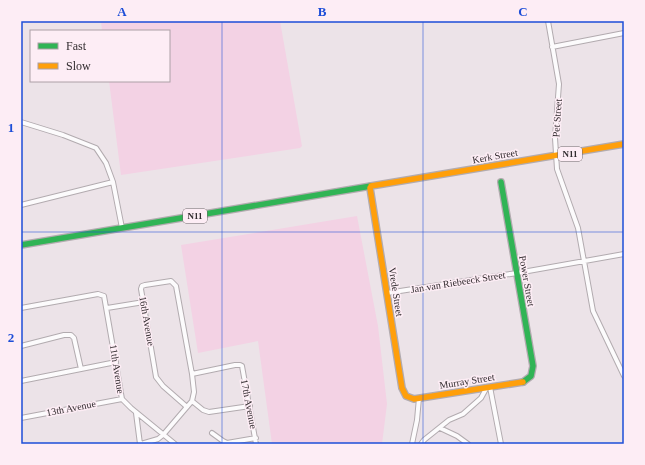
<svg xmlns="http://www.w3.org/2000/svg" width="645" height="465" font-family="Georgia,serif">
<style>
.green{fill:#f3d2e4}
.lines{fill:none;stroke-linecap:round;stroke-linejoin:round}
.street-casing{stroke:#b2abaf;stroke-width:6}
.fast-casing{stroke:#b2abaf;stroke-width:8}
.slow-casing{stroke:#b2abaf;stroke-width:8}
.street{stroke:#fcfbfc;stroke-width:4}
.fast{stroke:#30b455;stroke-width:5.5}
.slow{stroke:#ff9f0a;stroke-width:5.5}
.grid{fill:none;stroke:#1d4ed8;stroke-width:1;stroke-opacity:0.55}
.labels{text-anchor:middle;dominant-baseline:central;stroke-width:3;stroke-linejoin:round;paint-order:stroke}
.shield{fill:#fdedf5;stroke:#6f666a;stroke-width:1}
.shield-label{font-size:9px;font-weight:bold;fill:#322c2f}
.street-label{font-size:10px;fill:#322c2f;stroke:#fdedf5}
.neatline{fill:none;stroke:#1d4ed8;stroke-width:1.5}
.grid-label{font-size:13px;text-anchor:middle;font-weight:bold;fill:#1d4ed8}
</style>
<rect width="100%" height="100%" fill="#ece3e8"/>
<path class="green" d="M101 21H280L302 146 300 148 121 175 109 81H169V31H102Z
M357 216 378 326 387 404 382 444H272L258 341 198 353 181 245Z"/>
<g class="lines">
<defs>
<path id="street" d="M548 21 559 84 555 138 557 169 578 228 593 311 624 376
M552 47 624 33
M21 122 63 135 96 148 106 163 113 182 122 228
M21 205 113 182
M387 293 517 273 624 254
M21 308 98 294 104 296 122 399 131 408 175 444
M107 308 144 302
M21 346 64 335H71L74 338 81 369
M192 374 235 365H240L242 366 256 444
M21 381 116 362
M490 387 501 444
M192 401 203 410 209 412 250 406
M136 413 140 444
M21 418 122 399
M440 428 457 436 468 444
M212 433 223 441 227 443 256 438
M141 444 158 439 163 435 192 401 194 392 192 374 176 286 171 281 145 285 142 286 141 289 156 377 163 386 187 407
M412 444 417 420 419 398
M421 444 424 440 449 420 463 414 481 398 487 387"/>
<path id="fast" d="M501 182 533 366 531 376 523 382
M21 245 371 186"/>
<path id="slow" d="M371 186 624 144
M370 188 402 388 406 396 414 399 523 382"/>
</defs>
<use href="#street" class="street-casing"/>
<use href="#fast" class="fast-casing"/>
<use href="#slow" class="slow-casing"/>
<use href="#street" class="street"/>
<use href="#fast" class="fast"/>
<use href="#slow" class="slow"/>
</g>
<path class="grid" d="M222 21V444M423 21V444M21 232H624"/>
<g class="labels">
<g class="shield">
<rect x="558" y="147" width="24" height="14" rx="3"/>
<rect x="183" y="209" width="24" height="14" rx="3"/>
</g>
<g class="shield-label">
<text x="570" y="154">N11</text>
<text x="195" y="216">N11</text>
</g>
<g class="street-label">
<text transform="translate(557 118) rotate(-86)">Pet Street</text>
<text transform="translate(495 156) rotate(-10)">Kerk Street</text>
<text transform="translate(527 281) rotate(80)">Power Street</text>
<text transform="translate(458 282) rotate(-9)">Jan van Riebeeck Street</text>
<text transform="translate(396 292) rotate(81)">Vrede Street</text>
<text transform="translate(147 321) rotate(80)">16th Avenue</text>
<text transform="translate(117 369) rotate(81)">11th Avenue</text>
<text transform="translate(467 381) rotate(-9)">Murray Street</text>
<text transform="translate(249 404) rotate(79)">17th Avenue</text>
<text transform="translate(71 408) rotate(-11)">13th Avenue</text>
</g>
</g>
<rect width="645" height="465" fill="none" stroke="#fdedf5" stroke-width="44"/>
<rect x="30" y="30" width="140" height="52" fill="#fdedf5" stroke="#aca0a6"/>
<rect x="38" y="43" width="20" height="6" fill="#30b455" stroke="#aca0a6"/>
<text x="66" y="50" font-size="12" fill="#322c2f">Fast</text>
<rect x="38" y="63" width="20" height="6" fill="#ff9f0a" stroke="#aca0a6"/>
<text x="66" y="70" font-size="12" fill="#322c2f">Slow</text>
<rect x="22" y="22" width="601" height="421" class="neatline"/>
<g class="grid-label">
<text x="122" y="16">A</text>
<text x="322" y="16">B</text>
<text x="523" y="16">C</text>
<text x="11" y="132">1</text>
<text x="11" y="342">2</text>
</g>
</svg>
